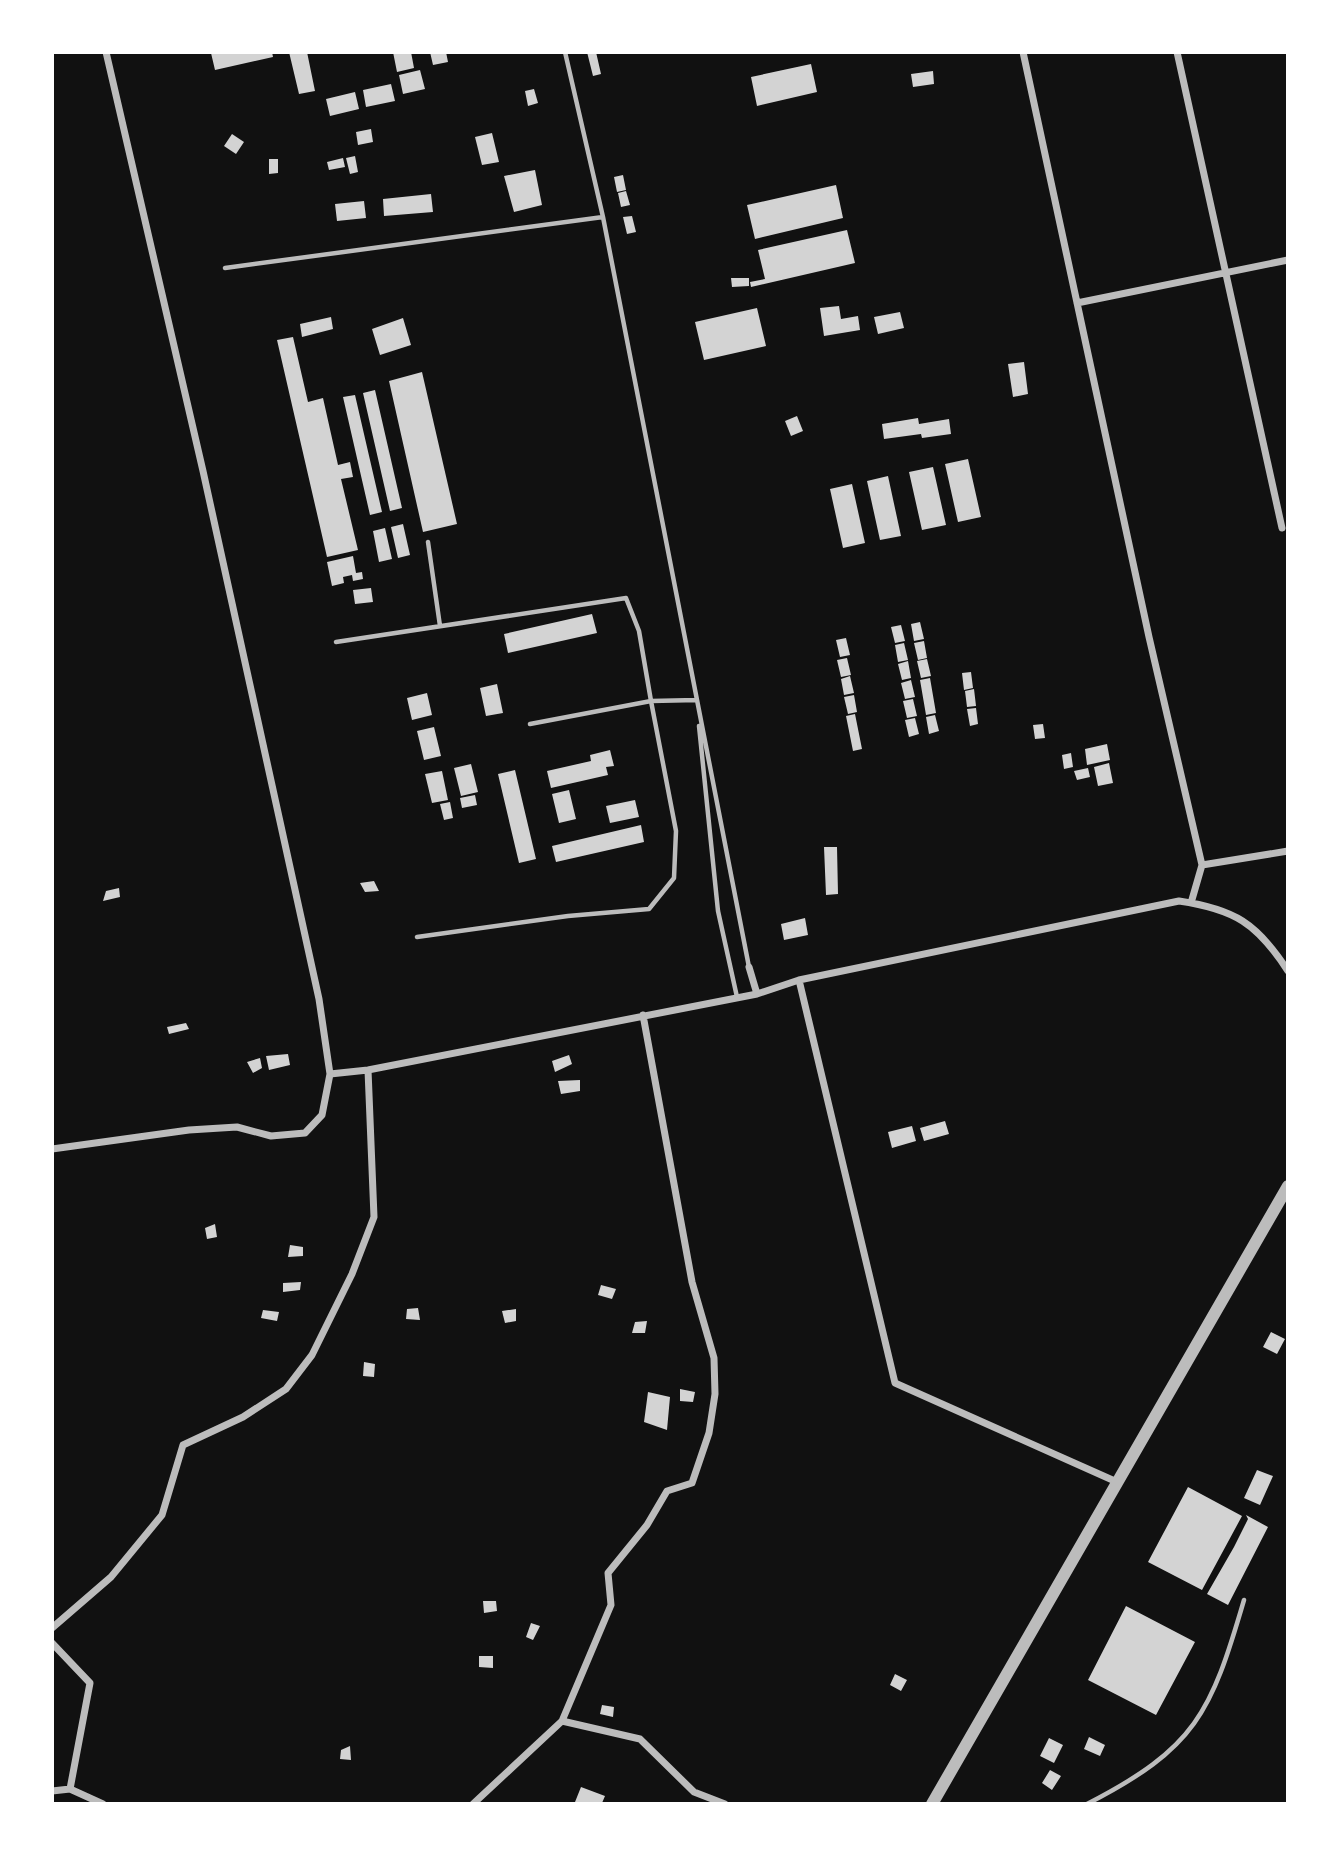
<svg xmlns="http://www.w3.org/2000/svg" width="1340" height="1856" font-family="Figtree,sans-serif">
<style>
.building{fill:#d3d3d3}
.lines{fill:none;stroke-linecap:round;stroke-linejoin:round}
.service{stroke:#bcbcbc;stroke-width:4.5}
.minor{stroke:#bcbcbc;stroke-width:7}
.tertiary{stroke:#bcbcbc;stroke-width:12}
</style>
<rect width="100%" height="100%" fill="#111"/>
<path class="building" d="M272 52 273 57 215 70 211 53Z
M289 52H307L315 91 299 94Z
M393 52H411L414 68 397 72Z
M430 52H446L448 62 433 65Z
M587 52H596L601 74 593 76Z
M811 64 817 92 757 106 751 77Z
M420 70 425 89 403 94 399 75Z
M933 71 934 84 913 87 911 74Z
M391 84 395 101 366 107 363 90Z
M534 89 538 103 528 106 525 91Z
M355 92 359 109 330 116 326 99Z
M371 129 373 142 358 145 356 132Z
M492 133 499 162 482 165 475 137Z
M232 134 244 142 236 154 224 146Z
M355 156 358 172 350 174 346 158Z
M343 158 345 167 329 170 327 162Z
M269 159H278V173L269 174Z
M535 170 542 205 514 212 504 176Z
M623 175 626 190 617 192 614 177Z
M836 185 843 218 755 239 747 205Z
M626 191 630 205 621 207 618 193Z
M431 194 433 212 384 216 383 199Z
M364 201 366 218 337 221 335 204Z
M632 216 636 232 627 234 623 217Z
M847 230 855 263 751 287 750 282 765 279 758 250Z
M731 278H749V286L732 287Z
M839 306 841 319 858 316 860 330 824 336 820 308Z
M757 308 766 346 704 360 695 322Z
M900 312 904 328 878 334 874 317Z
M331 317 333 329 302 337 300 324Z
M403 318 411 345 380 355 372 329Z
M293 337 308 402 323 398 338 465 350 462 353 477 341 479 358 550 327 557 277 340Z
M1024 362 1028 394 1013 397 1008 364Z
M422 372 457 524 423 532 389 381Z
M375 390 402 508 390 511 363 393Z
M355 395 382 512 370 515 343 397Z
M797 416 803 431 791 436 785 421Z
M918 418 919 424 949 419 951 434 922 438 921 434 884 439 882 424Z
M968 459 981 517 958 522 945 464Z
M933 467 946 525 922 530 909 472Z
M888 476 901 536 880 540 867 481Z
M852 484 865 543 843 548 830 489Z
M403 524 410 555 398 558 391 527Z
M385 528 392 559 379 562 373 531Z
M353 556 356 573 362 572 363 579 353 581 352 575 343 577 344 583 332 586 327 562Z
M371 588 373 602 355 604 353 590Z
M592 614 597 633 508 653 504 634Z
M920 622 924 639 914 641 911 624Z
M901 625 905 641 895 643 891 627Z
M846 638 850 655 840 657 836 640Z
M924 641 927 658 918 660 914 643Z
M904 643 908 660 898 662 895 645Z
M847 658 851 675 841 677 837 660Z
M927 659 931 676 921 678 917 661Z
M908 661 911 678 902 680 898 664Z
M971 672 973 688 964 690 962 673Z
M850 676 854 693 844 695 841 679Z
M930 678 936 713 926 715 920 680Z
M911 680 915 697 905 699 901 683Z
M497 684 503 713 486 716 480 688Z
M974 689 976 706 967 707 965 691Z
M427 693 432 715 412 720 407 698Z
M854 695 857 712 848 714 844 697Z
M913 699 917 716 907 718 903 701Z
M976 708 978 724 970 726 967 709Z
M855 714 862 749 853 751 846 716Z
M935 715 939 731 929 734 926 717Z
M915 718 919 734 909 737 905 720Z
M1043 724 1045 738 1035 739 1033 725Z
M434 727 441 756 424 760 417 731Z
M1107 744 1110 760 1087 765 1085 749Z
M610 750 614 766 606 767 608 775 551 788 547 771 591 761 590 755Z
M1071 753 1073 767 1064 769 1062 755Z
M1109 763 1113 783 1098 786 1094 767Z
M471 764 478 792 461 796 454 768Z
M1088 768 1090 777 1077 780 1074 771Z
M515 770 536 859 519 863 498 774Z
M442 771 448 800 432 803 425 774Z
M569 790 576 819 559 823 552 794Z
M475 795 477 805 462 808 460 798Z
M635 800 639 817 610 823 606 806Z
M450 802 453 818 444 820 440 804Z
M641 825 644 842 556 862 552 846Z
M824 847H837L838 894 826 895Z
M374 881 379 891 365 892 360 883Z
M119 888 120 897 103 901 106 891Z
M805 918 808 935 784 940 781 924Z
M186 1023 189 1029 169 1034 167 1027Z
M288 1054 290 1065 269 1070 266 1056Z
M569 1055 572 1064 555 1072 552 1061Z
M260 1058 262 1068 253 1073 247 1062Z
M580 1080V1091L561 1094 558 1081Z
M945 1121 949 1134 924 1141 920 1128Z
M912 1126 916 1141 892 1148 888 1132Z
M215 1224 217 1237 207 1239 205 1228Z
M290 1245 303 1247V1256L288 1257Z
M301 1282 300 1290 283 1292V1283Z
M601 1285 616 1289 612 1299 598 1295Z
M418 1308 420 1320 406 1319 407 1309Z
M516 1309V1321L505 1323 502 1311Z
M263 1310 279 1312 277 1321 261 1318Z
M647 1321 645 1333H632L635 1322Z
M1271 1332 1285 1339 1277 1354 1263 1347Z
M364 1362 375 1364 374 1377 363 1376Z
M680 1389 695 1392 693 1402 680 1401Z
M648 1392 670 1397 667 1430 644 1422Z
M1257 1470 1273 1476 1260 1505 1244 1498Z
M1188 1487 1242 1516 1202 1590 1148 1562Z
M1246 1515 1268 1527 1228 1605 1207 1594 1234 1547 1248 1519Z
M483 1601H496L497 1611 484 1613Z
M1126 1606 1195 1642 1156 1715 1088 1680Z
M531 1623 540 1626 533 1640 526 1637Z
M479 1656H493V1668L479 1667Z
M895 1674 907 1680 901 1691 890 1685Z
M602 1705 614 1707 613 1717 600 1714Z
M1089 1737 1105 1745 1100 1756 1084 1749Z
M1049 1738 1063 1745 1054 1763 1040 1756Z
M350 1746 351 1760 340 1759 341 1750Z
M1050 1770 1061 1776 1052 1790 1042 1783Z
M581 1787 605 1796 602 1803 575 1802Z"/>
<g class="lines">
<path class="service" d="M565 52 603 217 749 967
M225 268 603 217
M428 542 440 626
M336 642 626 598 639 631 651 701 530 724
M699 726 718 911 737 997
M417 937 568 916 649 909 674 878 676 831 651 701 697 700
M1087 1804C1196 1748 1211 1713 1244 1600"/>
<path class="minor" d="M1023 52 1149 637 1202 865 1191 903
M1177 52 1282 528
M1077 303 1288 260
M1202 865 1288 851
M749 967 757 994
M799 980 895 1383 1117 1482
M330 1074 368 1070 757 994 799 980 1179 901C1234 909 1257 923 1288 971
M52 1149 189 1130 237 1127 271 1136 305 1133 322 1115 330 1074 319 999 203 471 106 52
M52 1628 111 1577 162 1515 183 1445 243 1417 286 1389 312 1355 352 1274 374 1217 368 1070
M52 1643 90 1683 70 1789 52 1791
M562 1721 640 1739 694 1792 725 1804
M70 1789 103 1804
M473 1804 562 1721 611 1605 608 1573 647 1525 667 1491 692 1483 709 1433 715 1394 714 1358 692 1282 643 1015"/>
<path class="tertiary" d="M932 1804 1288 1186"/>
</g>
<rect width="1340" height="1856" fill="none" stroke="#ffffff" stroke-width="108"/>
</svg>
